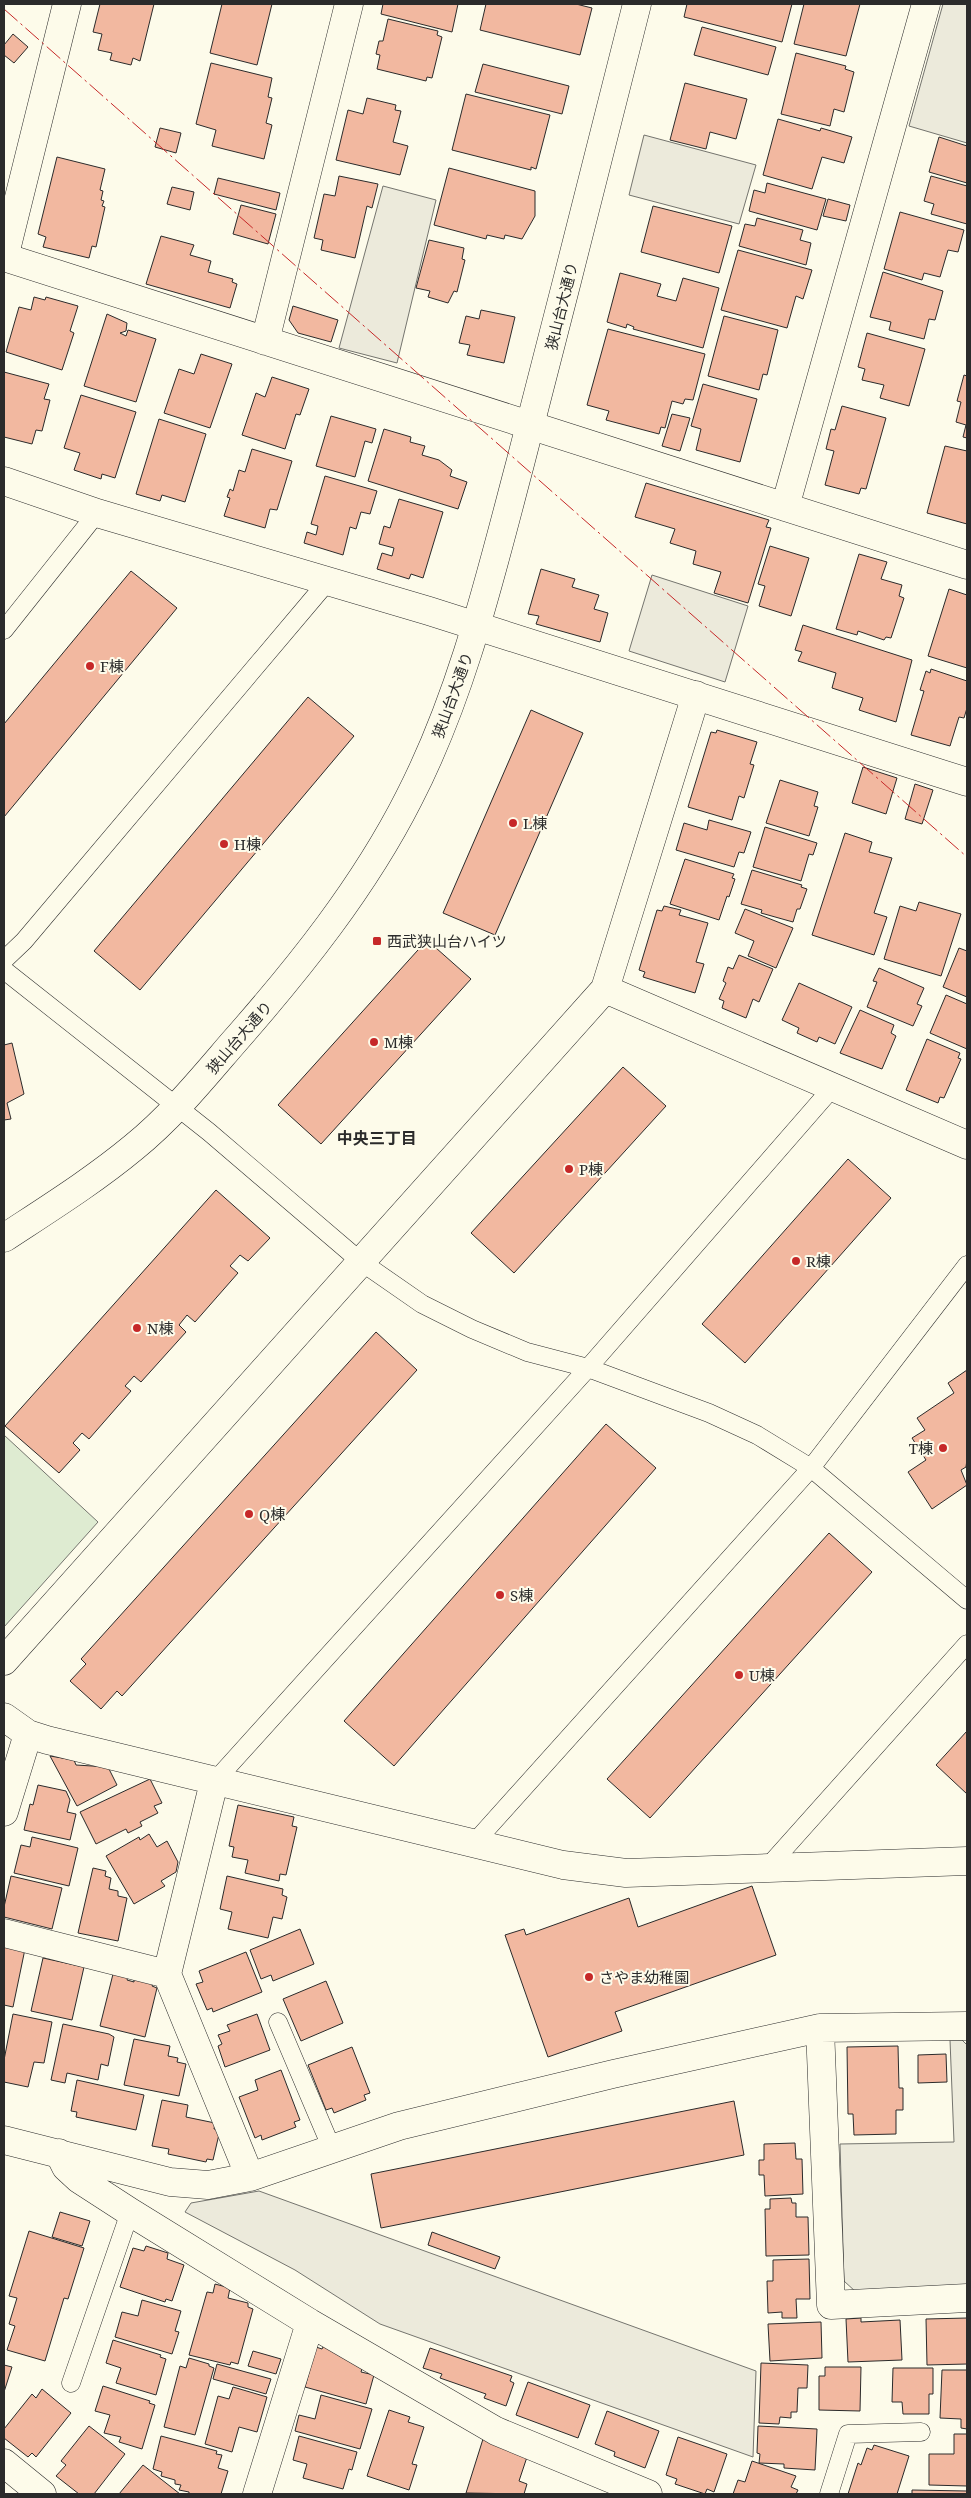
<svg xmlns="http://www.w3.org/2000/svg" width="971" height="2498" font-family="'Noto Serif','Noto Sans JP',serif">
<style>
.green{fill:#deebd1;stroke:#74746e}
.parking{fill:#eceadb;stroke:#74746e}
.building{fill:#f2b8a0;stroke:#2b2b2b}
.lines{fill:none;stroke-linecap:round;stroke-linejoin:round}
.service-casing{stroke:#2b2b2b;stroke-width:19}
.minor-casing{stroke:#2b2b2b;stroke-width:29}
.tertiary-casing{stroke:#2b2b2b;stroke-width:29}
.service{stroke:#fdfbea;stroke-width:18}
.minor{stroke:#fdfbea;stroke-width:28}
.tertiary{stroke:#fdfbea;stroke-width:28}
.power{stroke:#c62828;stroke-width:1;stroke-dasharray:18 4 2.5 4;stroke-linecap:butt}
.poi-dot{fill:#c62828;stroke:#fdfbea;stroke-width:2}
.labels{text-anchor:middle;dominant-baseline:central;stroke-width:4;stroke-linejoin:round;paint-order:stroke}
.street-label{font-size:15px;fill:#2b2b2b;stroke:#fdfbea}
.poi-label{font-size:15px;fill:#2b2b2b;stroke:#fdfbea;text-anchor:start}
.neighbourhood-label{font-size:16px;font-weight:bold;fill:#2b2b2b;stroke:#fdfbea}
</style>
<rect width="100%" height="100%" fill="#fdfbea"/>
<path class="green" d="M4 1435 98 1522 4 1627Z"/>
<path class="parking" d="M943 4H967V143L909 126Z
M644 135 756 165 739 224 629 195Z
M383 186 436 200 397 363 339 348Z
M652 575 748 606 725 682 629 651Z
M950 2040H962L967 2045V2289L856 2292 844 2281 840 2144 954 2142Z
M259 2191 756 2371 753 2457 380 2324 295 2270 185 2212 191 2203Z"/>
<path class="building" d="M100 4H154L140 61 133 58 131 65 110 60 112 53 98 50 102 34 93 32Z
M222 4H272L257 65 210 53Z
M383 4H458L452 32 381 14Z
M486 4H576L592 8 580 55 480 30Z
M687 4H792L782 42 684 17Z
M804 4H860L846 56 794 44Z
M388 19 438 31 437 35 442 37 432 78 427 77 426 81 377 69 380 55 376 54 379 41H383Z
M702 27 776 47 768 75 694 55Z
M13 34 28 47 14 63 4 55V45Z
M796 53 846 66 845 69 854 72 844 112 834 109 830 126 781 114Z
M211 63 272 78 268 97 272 98 266 123 272 125 264 159 212 146 216 130 196 124Z
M483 64 569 86 562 114 475 92Z
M685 83 747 99 736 139 710 132 706 149 670 140Z
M466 94 550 115 536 169 531 167V170L452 150Z
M367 98 396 105 395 110 401 111 393 142 408 146 400 175 336 160 348 110 363 114Z
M778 119 820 131 821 128 852 137 844 163 822 157 812 189 763 175Z
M160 128 181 133 176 153 155 147Z
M939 137 967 146V183L929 172Z
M57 157 105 169 100 190 103 191 101 200 104 201 102 206 105 207 96 247 92 246 89 258 43 247 46 237 38 234Z
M449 168 535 191V216L522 239 505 235 504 239 487 235 486 239 434 225Z
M339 176 378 184 372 208 367 206 355 258 321 250 323 240 314 238 324 194 335 196Z
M931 176 967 186V224L931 214 934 204 924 201Z
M218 178 280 193 276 210 214 194Z
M767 183 826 199 817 230 749 211 754 190 765 193Z
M172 187 194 192 190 210 167 204Z
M828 199 850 205 846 221 823 216Z
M241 205 276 214 268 244 233 234Z
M653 206 732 226 719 273 641 252Z
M900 212 964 230 958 252 948 250 940 277 924 273 922 280 884 269Z
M757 218 803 230 800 240 811 243 806 265 739 246 745 224 755 226Z
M161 236 194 245 190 255 211 261 208 272 233 279 232 282 237 284 230 308 146 284Z
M429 240 464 248 462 259 465 260 457 292 454 291 448 303 428 297 430 291 416 288Z
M738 250 812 270 803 299 796 296 787 328 721 310Z
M883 272 943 291 935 320 929 319 924 339 889 330 891 322 870 317Z
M620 273 661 284 657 296 676 301 683 278 719 288 703 348 633 329 634 327 627 324 626 328 607 322Z
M34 297 45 300 46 297 78 306 70 331 74 333 62 370 6 352 19 307 31 310Z
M293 306 338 320 331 342 298 333 289 320Z
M481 310 515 317 504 363 467 355 470 345 459 343 466 316 479 319Z
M107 314 127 323 126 331 120 333 126 336 128 330 156 339 136 402 84 386Z
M724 316 778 330 767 375 763 374 759 390 708 376Z
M608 329 705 354 693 400 685 399 683 404 672 401 665 428 661 427 659 434 606 420 609 411 587 405Z
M867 333 925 349 909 406 880 398 884 385 862 380 865 369 858 367Z
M201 354 232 364 210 428 164 413 179 369 194 374Z
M4 372 49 384 44 399 50 400 42 431 36 430 32 444 4 437Z
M964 375 967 376V438L963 437 966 425 956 422 961 402 957 401Z
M272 377 309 389 300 415 296 414 285 449 242 435 256 393 265 397Z
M703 384 757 399 740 462 696 450 701 429 691 426Z
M81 395 136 412 115 478 102 474 101 479 74 470 80 453 64 448Z
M842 406 886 418 866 489 861 488 859 494 825 485 834 451 826 449 831 429 835 430Z
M672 414 690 418 680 451 662 446Z
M331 416 376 429 372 443 365 441 355 477 316 466Z
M159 419 206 434 185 502 162 495 160 501 136 494Z
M384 429 411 437 410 442 425 446 422 455 439 460 452 470 450 476 467 482 458 509 368 481Z
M945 446 967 451V524L927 513Z
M252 449 292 461 277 510 270 509 265 528 224 516 230 498 227 497 230 489 233 491 239 470 245 472Z
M325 476 377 491 370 514 361 512 356 529 350 527 343 555 304 543 307 532 316 535 318 526 311 524Z
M646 483 769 520 766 527 771 528 748 603 714 593 721 572 693 564 696 551 670 543 675 529 635 517Z
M399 499 443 512 423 578 411 574 409 579 377 569 382 553 392 556 394 548 379 544 384 526 390 528Z
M770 546 809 558 791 616 759 606 765 586 758 584Z
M859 554 887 562 881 579 902 585 899 596 904 598 891 638 886 637 884 640 858 631 857 635 836 629Z
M541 569 575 579 572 587 599 595 594 609 608 613 600 642 536 624 539 616 528 614Z
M131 571 177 608 4 817V724Z
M949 589 967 595V668L928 656Z
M803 625 912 660 896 722 859 710 863 698 832 688 836 673 798 661 802 652 795 650Z
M931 669 967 681V708L964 718 959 717 950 746 911 735 924 691 920 690 926 671 930 673Z
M308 697 354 736 140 990 94 951Z
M531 710 583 733 495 935 443 913Z
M717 730 757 742 750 764 754 765 744 798 739 796 732 820 688 807 711 732 716 733Z
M863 767 897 778 886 814 852 803Z
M780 780 818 792 814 806 818 807 809 836 766 823Z
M915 784 933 790 922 824 905 819Z
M709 820 751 832 744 853 739 852 734 867 676 850 684 823 707 830Z
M765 827 817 843 813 855 809 854 801 881 753 867Z
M845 833 872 842 869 852 892 858 874 913 887 917 874 955 812 935Z
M685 859 734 874 732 878 735 879 729 897 727 896 719 920 670 904Z
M752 870 802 885 801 887 807 889 800 909H797L793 922 761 913 762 910 741 904Z
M919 902 961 914 941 976 884 959 900 906 916 911Z
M664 906 681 910 679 915 708 923 696 962 704 964 695 993 643 977 645 972 639 970 657 910 662 911Z
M745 909 793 928 776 968 748 956 754 941 735 933Z
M427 940 471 979 321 1144 278 1105Z
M959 948 967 951V997L943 987Z
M739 955 773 969 759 1002 753 999 746 1018 722 1008 724 1001 719 999 726 983 723 981 728 967 733 969Z
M879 968 924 988 917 1004 922 1006 913 1026 867 1007 877 982 873 981Z
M799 983 852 1007 835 1044 819 1037 817 1042 797 1033 799 1028 782 1020Z
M946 995 967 1004V1049L930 1033Z
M860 1010 894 1025 891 1033 896 1036 882 1069 840 1053Z
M927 1039 960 1053 958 1058 961 1059 944 1098 940 1097 938 1103 906 1090Z
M12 1043 24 1094 7 1103 11 1119 4 1120V1045Z
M623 1067 666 1106 514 1273 471 1233Z
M848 1159 891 1198 745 1363 702 1324Z
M216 1190 270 1238 248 1261 240 1255 230 1266 238 1273 195 1322 187 1315 179 1325 186 1332 141 1382 134 1376 125 1386 131 1391 89 1439 82 1433 73 1443 80 1450 59 1473 5 1426Z
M376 1332 417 1370 122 1696 117 1691 101 1709 70 1681 86 1664 81 1659Z
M967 1370V1459L966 1467 961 1470 967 1485 932 1509 908 1472 926 1460 912 1438 925 1430 917 1418 954 1393 948 1383Z
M606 1424 656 1468 394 1766 344 1721Z
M829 1533 872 1572 650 1818 607 1779Z
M967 1731V1794L936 1765Z
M50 1756 74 1760 76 1765 108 1767 117 1785 77 1806Z
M150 1779 162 1803 154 1806 158 1813 140 1822 142 1826 128 1833 126 1829 96 1844 80 1812Z
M38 1785 66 1791 70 1800 67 1812 76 1814 70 1840 24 1830 30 1804 33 1805Z
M238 1805 294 1817 292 1826 297 1827 286 1875 280 1874 279 1881 245 1873 248 1860 232 1857 234 1847 229 1846Z
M149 1834 157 1847 167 1841 178 1862 176 1872 161 1881 165 1886 134 1904 106 1856 139 1837 140 1840Z
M32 1837 78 1848 69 1886 14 1873 21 1845 30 1847Z
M93 1868 106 1871 105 1876 111 1878 109 1889 118 1891V1896L127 1898 118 1941 78 1933Z
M11 1876 62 1888 52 1929 4 1917V1907Z
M227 1876 283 1889 282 1895 287 1897 282 1919 273 1917 268 1938 228 1929 232 1912 220 1909Z
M752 1886 776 1955 615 2012 622 2031 548 2057 505 1935 524 1929 526 1935 629 1898 638 1927Z
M300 1929 314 1964 273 1981 271 1975 261 1979 250 1950Z
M4 1945 25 1949 13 2007 4 2005Z
M246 1952 262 1992 213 2012 212 2008 207 2010 196 1984 203 1982 199 1971Z
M43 1958 84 1967 72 2020 31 2011Z
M114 1970 129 1974 127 1980 134 1982V1978L153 1983 152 1986 157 1988 145 2037 100 2026Z
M326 1981 343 2023 301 2041 283 1999Z
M13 2014 52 2022 44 2063 34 2062 28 2087 4 2082V2060Z
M257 2014 270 2050 225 2067 218 2046 222 2044 218 2035 230 2031 227 2025Z
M63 2024 109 2034 114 2037 108 2066 101 2064 98 2080 67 2073 65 2083 51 2080Z
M134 2039 170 2046 168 2056 178 2058 177 2062 186 2064 179 2096 124 2085Z
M898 2046 899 2088H903V2110H896V2134L854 2135 853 2114H848L847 2047Z
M352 2047 370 2093 364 2095 366 2100 334 2113 332 2108 326 2110 308 2065Z
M946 2054 947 2082 918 2083V2055Z
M281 2070 300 2120 294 2122 296 2127 262 2140 261 2135 255 2138 239 2097 258 2090 255 2080Z
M77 2080 144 2095 136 2130 76 2117 77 2112 71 2111Z
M162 2100 188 2105 186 2117 215 2123 214 2129 220 2130 213 2160 207 2159 206 2162 168 2154 169 2149 152 2146Z
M734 2101 744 2155 381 2228 371 2174Z
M795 2143 796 2159H802L803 2194 765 2196 764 2175H759V2160H764V2144Z
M791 2198 792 2203H796V2217H808L809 2255 766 2256 765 2209H770V2199Z
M60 2212 90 2221 82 2246 52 2237Z
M29 2231 84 2248 68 2299 64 2298 45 2361 7 2350 15 2326 9 2324 17 2298 9 2296Z
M432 2232 500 2257 495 2269 428 2245Z
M146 2246 168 2253 167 2259 184 2265 172 2301 166 2299 165 2302 120 2287 133 2248 144 2251Z
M809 2259 810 2299H796L797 2318H782V2312L768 2313 767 2281H773V2260Z
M215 2284 230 2288 228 2298 248 2303V2307L253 2309 238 2364 231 2362 230 2365 189 2355 207 2292 213 2293Z
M142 2300 181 2311 175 2331 179 2332 172 2354 115 2337 122 2312 138 2316Z
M861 2318V2322L900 2320 902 2360 848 2362 846 2319Z
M967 2318V2364L927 2365 926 2319Z
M821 2322 822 2358 770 2361 768 2324Z
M113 2340 161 2355 160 2357 166 2359 156 2395 116 2383 121 2368 106 2363Z
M324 2345 364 2362 361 2372 374 2375 366 2404 305 2387 316 2347 322 2349Z
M430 2348 512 2376 510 2381 514 2383 506 2406 484 2398 486 2394 440 2378 442 2374 423 2368Z
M253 2351 281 2359 276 2374 248 2366Z
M189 2358 209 2364V2366L214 2368 195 2435 164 2427 180 2366 186 2368Z
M761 2363 808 2365 807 2388H798L797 2412H791V2418L780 2417 779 2424 759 2423Z
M217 2364 271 2379 266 2394 213 2379Z
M4 2365 12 2367 4 2392Z
M825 2367H861L860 2411 819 2410V2376H825Z
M893 2368H933V2394H929V2414H903L902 2402H892Z
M942 2370H967V2429L961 2428V2419L940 2418Z
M528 2382 590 2405 578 2438 516 2415Z
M103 2386 150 2401 149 2403 155 2405 142 2449 119 2442 121 2437 104 2433 110 2415 95 2411Z
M233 2387 267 2397 257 2432 239 2427 232 2452 205 2444 218 2396 229 2399Z
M42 2389 71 2413 36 2457 32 2453 28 2457 4 2438V2429L32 2394 36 2398Z
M321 2395 372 2409 360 2449 295 2431 299 2415 315 2419Z
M389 2410 410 2417 408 2422 424 2427 412 2464 417 2465 409 2490 367 2476Z
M607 2411 659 2431 645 2468 614 2456 615 2452 595 2444Z
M89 2426 125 2454 94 2494H79L56 2476 66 2465 61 2461Z
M758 2426 817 2429 815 2470 784 2468V2464L759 2463 760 2454 757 2453Z
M954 2434H967V2486L929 2485V2454H954Z
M161 2436 217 2451 216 2454 222 2455 218 2468 228 2471 221 2494H189V2492L179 2490 181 2485 175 2484V2480L161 2476 162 2472 153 2469Z
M299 2436 357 2452 352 2470 349 2469 343 2489 303 2478 307 2464 293 2460Z
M678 2437 727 2454 714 2492 707 2489 705 2494 675 2484 677 2479 666 2475Z
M483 2439 528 2454 519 2481 527 2484 524 2494 466 2493Z
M874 2445 909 2456 897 2494H848L858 2463 861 2465 867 2448 872 2450Z
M752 2461 796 2476 791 2487 798 2490 796 2494H733L738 2480 745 2482Z
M143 2465 180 2494H119Z
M912 2490 967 2491V2494H912Z"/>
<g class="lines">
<defs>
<path id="service" d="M4 630 97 513
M4 960 24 941 328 581
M4 970 209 1132 360 1261 422 1304 472 1329 527 1352 588 1368 709 1413 757 1435 811 1468 967 1600
M214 1782 588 1368 833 1087
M475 1842 811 1468 967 1265
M767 1868 967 1644
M278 2022 332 2149
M71 2383 130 2212
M829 2494 848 2434 921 2432"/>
<path id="minor" d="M4 257 967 565
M4 258 67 4
M265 341 349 4
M4 481 97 513 429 611 967 782
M785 507 926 4
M605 989 967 1145
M4 1661 605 989 696 695
M4 1717 28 1734 47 1740 563 1865 626 1873 967 1861
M214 1782 167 1974 250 2177
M4 1812 28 1734
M4 1933 167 1974
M820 2028 831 2305 967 2298
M4 2140 170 2182 208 2185 250 2177 399 2126 613 2074 820 2028 967 2026
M59 2153 66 2167 79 2179 130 2212 310 2323 496 2431 648 2494
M4 2463 42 2494
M257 2494 310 2323"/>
<path id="tertiary" d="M4 1238C48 1209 93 1181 134 1147 171 1117 202 1079 233 1043 299 968 364 887 409 798 463 693 490 577 520 464 560 311 598 157 637 4"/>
</defs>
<use href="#service" class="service-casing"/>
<use href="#minor" class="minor-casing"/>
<use href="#tertiary" class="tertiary-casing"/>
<use href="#service" class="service"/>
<use href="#minor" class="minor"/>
<use href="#tertiary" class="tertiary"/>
<path class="power" d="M4 9 967 857"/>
</g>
<g class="poi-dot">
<circle cx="90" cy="666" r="5"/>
<circle cx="513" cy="823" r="5"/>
<circle cx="224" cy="844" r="5"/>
<rect x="372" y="936" width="10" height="10" rx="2.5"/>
<circle cx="374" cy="1042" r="5"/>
<circle cx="569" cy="1169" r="5"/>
<circle cx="796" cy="1261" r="5"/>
<circle cx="137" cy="1328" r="5"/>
<circle cx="943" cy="1448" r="5"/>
<circle cx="249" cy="1514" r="5"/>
<circle cx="500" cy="1595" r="5"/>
<circle cx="739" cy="1675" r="5"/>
<circle cx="589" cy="1977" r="5"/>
</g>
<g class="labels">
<g class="street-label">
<text transform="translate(561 306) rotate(-76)">狭山台大通り</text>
<text transform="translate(452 695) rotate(-70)">狭山台大通り</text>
<text transform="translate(239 1037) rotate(-49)">狭山台大通り</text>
</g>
<g class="poi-label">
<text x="100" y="666">F棟</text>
<text x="523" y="823">L棟</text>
<text x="234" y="844">H棟</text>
<text x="387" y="941">西武狭山台ハイツ</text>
<text x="384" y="1042">M棟</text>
<text x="579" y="1169">P棟</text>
<text x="806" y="1261">R棟</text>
<text x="147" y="1328">N棟</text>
<text x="933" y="1448" text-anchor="end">T棟</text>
<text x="259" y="1514">Q棟</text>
<text x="510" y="1595">S棟</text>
<text x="749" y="1675">U棟</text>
<text x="599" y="1977">さやま幼稚園</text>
</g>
<g class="neighbourhood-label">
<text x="377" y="1138">中央三丁目</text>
</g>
</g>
<rect width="971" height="2498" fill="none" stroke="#2b2b2b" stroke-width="10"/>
</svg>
